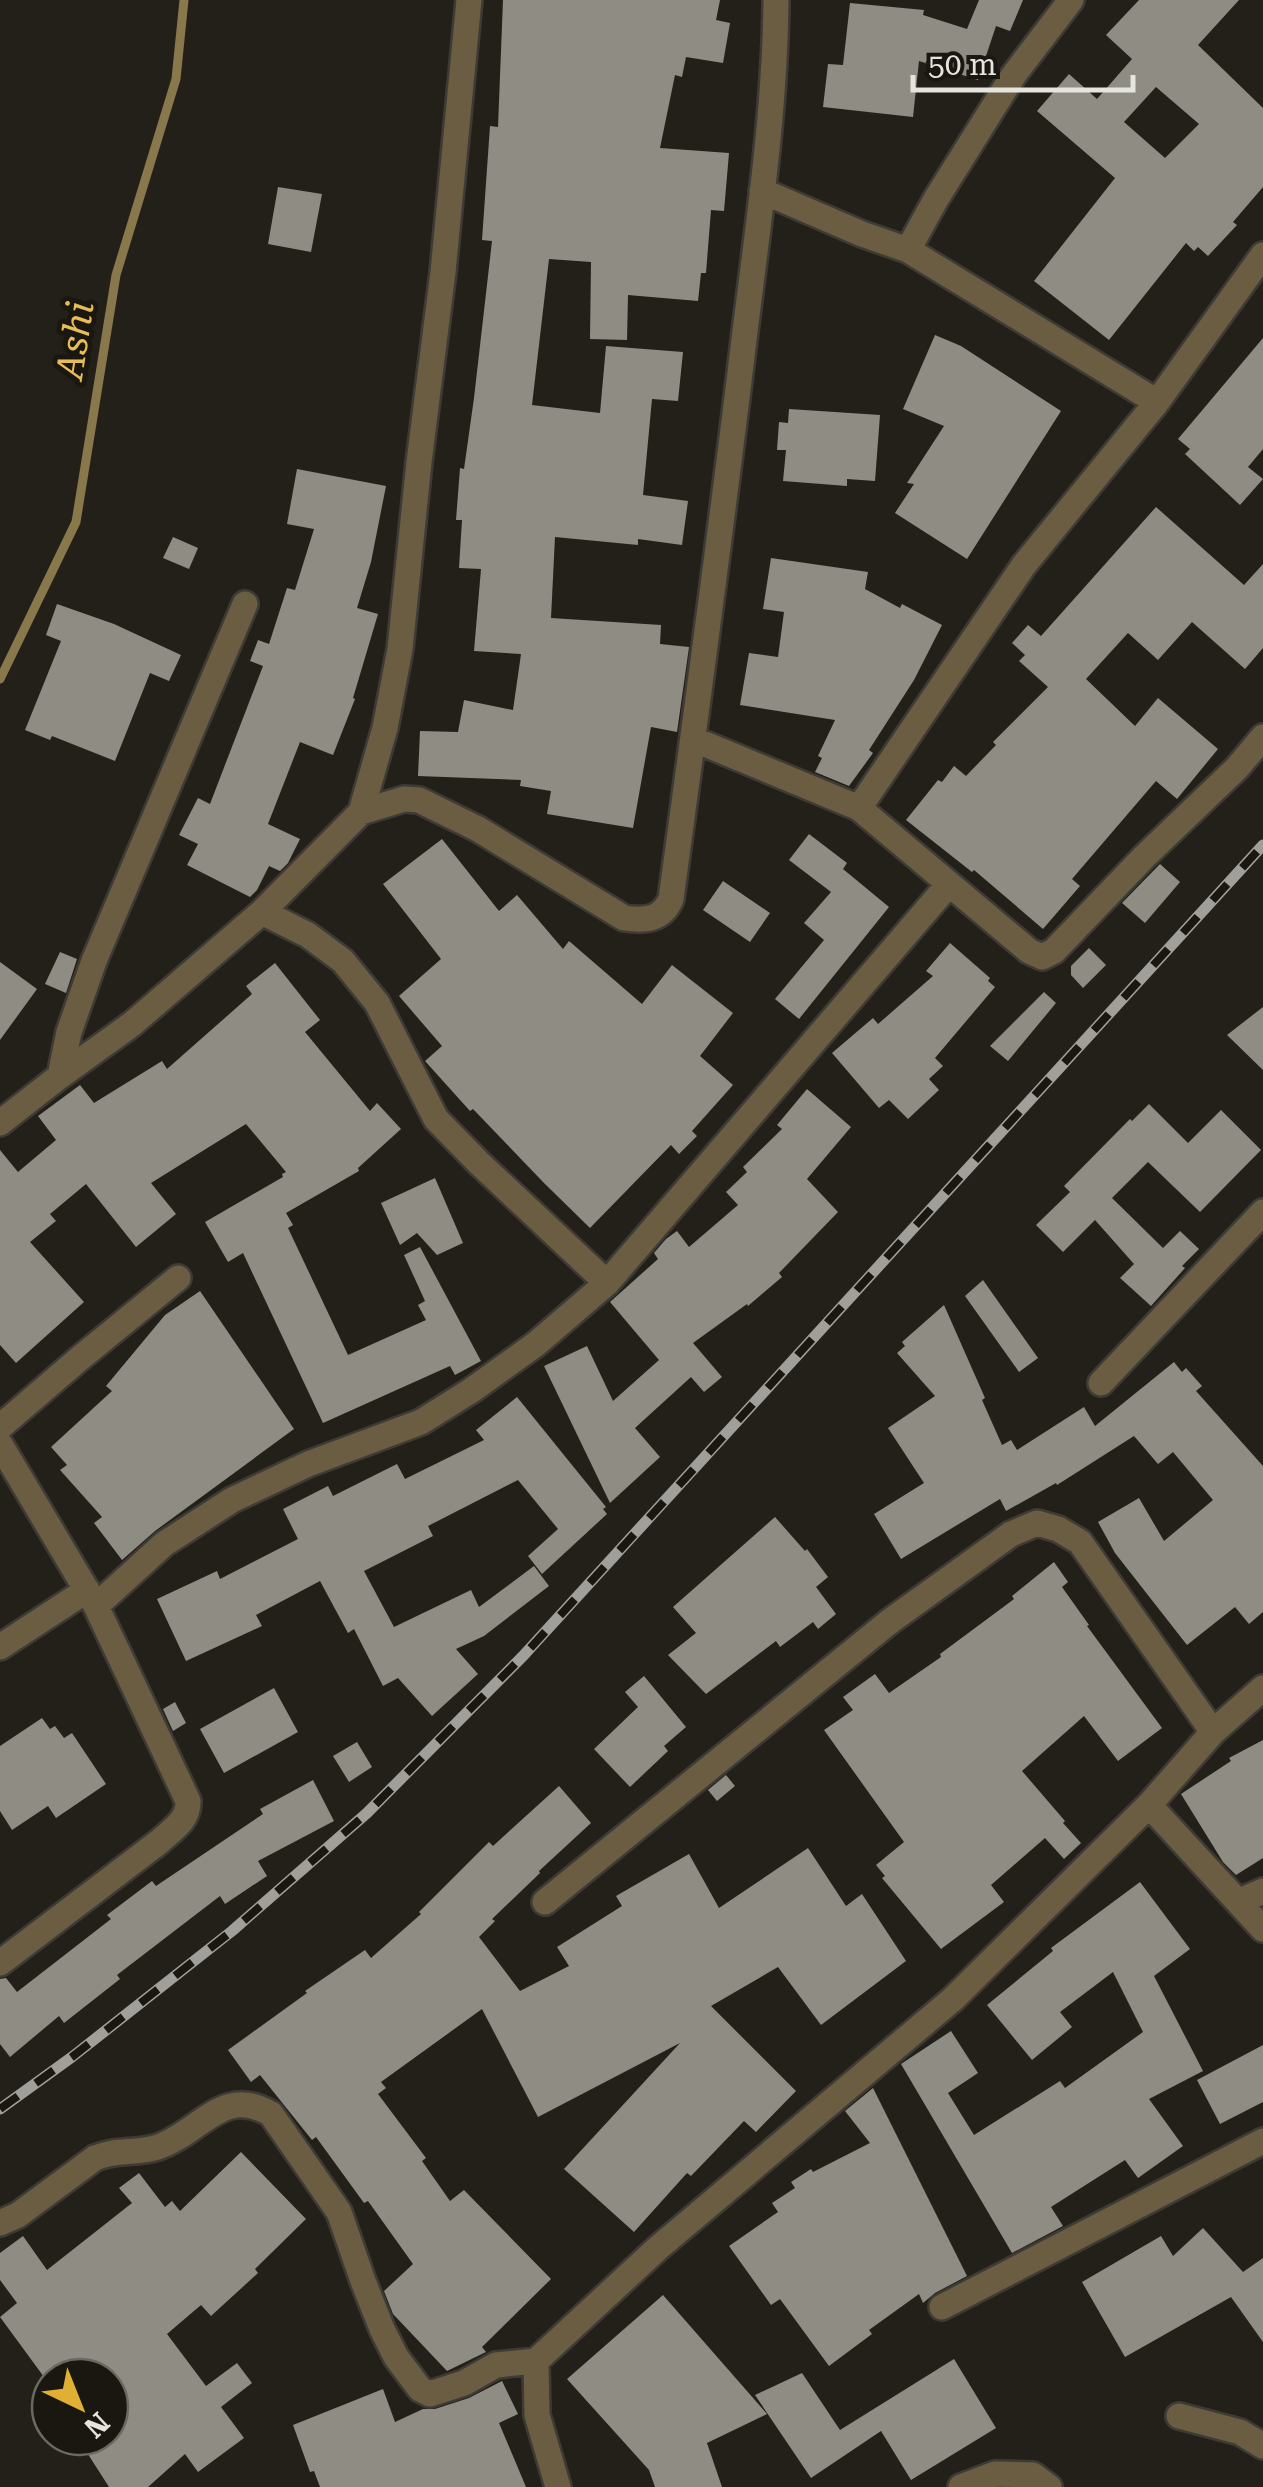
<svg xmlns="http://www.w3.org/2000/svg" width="1263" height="2487" font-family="'Roboto Serif',serif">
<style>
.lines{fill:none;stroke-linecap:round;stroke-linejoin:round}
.stream{stroke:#89784b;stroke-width:9}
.building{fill:#8f8c84;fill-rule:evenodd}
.street-casing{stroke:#3e3b36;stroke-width:30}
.street{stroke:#6a5d41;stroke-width:25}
.rail-casing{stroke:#a19f99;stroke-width:11}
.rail{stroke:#1a1711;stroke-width:8;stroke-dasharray:22;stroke-linecap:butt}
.labels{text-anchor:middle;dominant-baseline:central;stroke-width:10;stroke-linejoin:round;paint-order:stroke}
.water-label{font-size:38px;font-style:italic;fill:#e9bd56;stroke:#1a1711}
</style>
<rect width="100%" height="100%" fill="#23201a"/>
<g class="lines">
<path class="stream" d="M0 679 76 522 116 275 176 79 184 0"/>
</g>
<path class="building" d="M503 0H720L716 20 730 23 723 63 686 57 682 77 675 75 660 148 729 153 724 211 711 210 706 273H701L698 301 628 295 627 340 590 339 591 262 549 259 532 405 600 413 606 346 683 352 678 401 652 399 643 495 688 501 682 545 638 539V545L555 537 551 618 661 625 660 644 689 647 677 732 651 727 633 828 547 814 551 791 520 786 521 780 418 776 420 731 458 732 464 700 513 710 521 654 474 651 481 569 459 568 462 520H456L460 468 464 469 474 398 492 241 482 240 490 126 498 127Z
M979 0H1023L1010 31 996 26 978 80 919 61 913 117 823 107 828 64 843 65 850 3 924 10 923 15 967 29Z
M1139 0H1239L1198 45 1263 108V187L1233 222 1237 225 1208 256 1198 247 1194 251 1186 243 1109 340 1034 281 1115 178 1037 111 1069 74 1097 99 1132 59 1106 35ZM1156 87 1199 124 1165 158 1124 122Z
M278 187 322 194 311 252 268 244Z
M935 335 961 346 1061 411 967 559 895 513 914 484 907 483 944 426 903 409Z
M1263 338V449L1248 467 1263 479 1240 505 1185 454 1190 449 1178 439Z
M789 409 880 415 875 481 847 479V486L783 481 786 450H777L779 422 788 423Z
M297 469 386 486 371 562 357 608 378 614 353 698 355 699 333 755 300 742 268 824 300 839 288 863 280 871 269 866 257 890 250 897 187 865 198 844 179 835 198 798 210 804 263 666 250 661 258 640 269 644 287 588 295 590 314 529 287 524Z
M1156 507 1244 585 1263 564V648L1245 669 1192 622 1158 660 1128 633 1086 679 1135 726 1158 698 1218 749 1177 799 1156 781 1072 879 1080 886 1043 929 974 870 972 872 906 820 938 780 942 782 954 766 966 776 996 745 993 742 1048 687 1019 661 1025 655 1012 643 1028 625 1041 636Z
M173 537 198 548 189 569 163 558Z
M771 558 868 572 865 589 900 608 902 604 942 625 914 680 869 750 873 753 849 786 815 772 822 758 818 756 835 720 740 705 749 653 778 657 784 612 763 609Z
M57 604 114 624 181 655 169 681 150 673 115 761 52 736 50 740 25 730 61 641 46 635Z
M809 834 847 863 843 869 889 907 799 1019 775 999 824 940 804 923 831 892 789 860Z
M442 839 499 911 517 895 563 949 569 941 642 1004 672 965 733 1013 700 1056 733 1085 692 1131 697 1136 679 1154 671 1145 590 1228 544 1183 473 1109 470 1111 425 1061 442 1046 399 996 441 959 383 884Z
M1160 864 1180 882 1145 923 1122 903Z
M723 881 770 913 750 942 703 910Z
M950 943 990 978 988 981 995 987 935 1058 943 1066 929 1079 939 1090 908 1119 889 1100 879 1108 832 1053 873 1018 878 1024 933 976 926 971Z
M1089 948 1106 965 1083 988 1071 975V966Z
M60 952 77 959 66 993 45 984Z
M0 962 37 989 0 1040Z
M275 963 320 1020 305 1032 370 1111 377 1103 401 1129 358 1168 359 1171 286 1213 293 1225 288 1228 348 1355 426 1320 418 1305 425 1301 404 1255 420 1247 481 1361 455 1375 450 1366 323 1423 243 1253 228 1262 205 1222 283 1177 282 1174 286 1172 246 1124 151 1183 176 1214 136 1247 86 1184 50 1214 56 1221 30 1242 84 1302 16 1363 0 1345V1150L18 1172 56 1140 38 1116 80 1085 94 1103 162 1061 167 1069 252 994 246 986Z
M1044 992 1056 1003 1008 1061 990 1046Z
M1263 1007V1070L1227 1035Z
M807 1089 851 1127 807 1179 838 1212 779 1273 782 1277 748 1306 747 1304 693 1343 722 1377 704 1392 691 1377 635 1428 660 1457 610 1503 544 1366 587 1346 613 1401 659 1360 610 1302 658 1259 654 1253 666 1239 677 1231 689 1247 738 1205 726 1192 747 1172 743 1167 782 1129 777 1125Z
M1149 1104 1188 1143 1221 1110 1261 1150 1200 1212 1148 1162 1112 1198 1163 1248 1180 1231 1199 1249 1182 1266 1185 1268 1151 1306 1120 1278 1134 1264 1095 1220 1063 1252 1036 1225 1070 1192 1064 1186 1130 1119 1132 1121Z
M435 1178 463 1243 437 1255 417 1233 400 1245 381 1203Z
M983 1280 1038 1358 1019 1372 965 1296Z
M200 1291 294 1429 155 1531 122 1560 94 1523 102 1517 60 1470 67 1465 51 1447 112 1391 106 1386 165 1315Z
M944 1305 985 1398 982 1400 1002 1445 1011 1440 1017 1450 1084 1407 1095 1426 1174 1362 1182 1372 1186 1368 1202 1386 1196 1391 1263 1466V1612L1249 1624 1235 1607 1187 1645 1115 1553 1098 1522 1139 1498 1164 1541 1213 1500 1173 1452 1158 1464 1134 1436 1057 1485 1056 1483 1006 1511 1000 1499 901 1559 874 1514 924 1483 888 1428 935 1396 897 1353 905 1346 902 1342Z
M517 1397 606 1507 603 1509 607 1514 542 1574 528 1556 558 1529 518 1480 428 1526 433 1536 364 1571 394 1627 471 1590 479 1607 534 1566 549 1586 484 1636 456 1649 478 1674 432 1716 398 1678 383 1686 354 1629 348 1633 320 1581 256 1615 262 1626 186 1661 157 1599 217 1571 220 1579 298 1539 283 1509 328 1486 333 1496 397 1464 405 1479 484 1440 476 1430Z
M775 1517 805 1551 807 1549 828 1577 816 1587 836 1614 818 1629 813 1622 780 1647 776 1641 706 1694 668 1655 696 1633 673 1607Z
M1054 1562 1068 1582 1062 1587 1089 1625 1087 1626 1162 1728 1118 1761 1084 1716 1022 1771 1065 1821 1063 1823 1081 1843 1064 1859 1045 1838 991 1885 1004 1902 941 1949 882 1878 885 1876 876 1865 904 1842 824 1730 853 1710 843 1697 875 1674 889 1693 941 1657 940 1654 1002 1608 1014 1599 1012 1596Z
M644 1676 686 1727 664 1746 668 1751 630 1787 594 1749 638 1707 625 1692Z
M274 1688 298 1732 224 1773 200 1729Z
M175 1702 186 1723 173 1731 163 1709Z
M42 1718 50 1729 55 1726 64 1738 72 1733 106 1784 56 1818 48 1806 12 1830 0 1811V1746Z
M1263 1740V1858L1236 1875 1223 1862 1181 1794 1231 1761 1229 1758Z
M357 1742 372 1767 349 1782 333 1756Z
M726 1775 735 1786 717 1801 708 1790Z
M313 1780 334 1821 258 1861 267 1876 225 1904 220 1896 117 1975 120 1979 64 2023 59 2016 10 2057 0 2044V1979L6 1978 17 1992 111 1919 107 1915 152 1881 156 1886 263 1814 260 1809Z
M559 1786 591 1823 539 1871 540 1873 492 1919 495 1921 479 1937 520 1991 569 1966 557 1947 622 1906 616 1896 689 1854 719 1908 808 1848 846 1906 862 1894 906 1961 821 2025 778 1967 711 2006 796 2091 756 2132 744 2121 691 2176 687 2173 634 2232 564 2169 680 2043 538 2117 482 2009 381 2082 386 2088 378 2094 426 2158 422 2161 450 2201 464 2190 551 2279 482 2347 486 2352 447 2371 393 2314 384 2291 413 2264 368 2201 364 2203 316 2137 312 2140 260 2075 251 2082 228 2050 307 1993 305 1991 365 1950 371 1958 421 1914 419 1912 489 1842 493 1846Z
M1140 1882 1190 1949 1154 1976 1203 2071 1149 2099 1183 2146 1138 2178 1125 2160 1051 2207 1063 2226 1012 2253 901 2064 951 2031 978 2073 948 2093 974 2135 1060 2081 1065 2088 1143 2032 1113 1972 1060 2012 1072 2027 1032 2060 987 2005 1053 1951 1051 1948Z
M1263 2045V2102L1220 2124 1197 2080Z
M873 2088 967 2276 935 2293 923 2303 919 2294 869 2330 872 2334 829 2366 780 2299 771 2305 729 2246 778 2212 772 2203 795 2188 791 2182 811 2169 813 2172 870 2143 845 2111Z
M241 2152 306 2219 255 2269 258 2273 211 2316 201 2305 167 2334 206 2386 237 2363 252 2383 221 2407 244 2438 198 2472 185 2454 148 2487H109L77 2437H110V2377H44L0 2317 17 2303 0 2280V2253L23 2236 47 2270 132 2203 119 2188 139 2173 165 2207 172 2201 180 2211Z
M1203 2228 1243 2272 1263 2258V2342L1231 2297 1125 2357 1082 2282 1161 2236 1173 2256Z
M663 2295 767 2414 707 2443 722 2487H655L649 2470 567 2379Z
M954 2359 996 2428 911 2480 881 2431 811 2478 755 2395 802 2373 840 2430Z
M502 2381 518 2414 499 2423 526 2487H320L314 2471 310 2472 293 2425 383 2389 395 2422 423 2409H435L469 2398Z"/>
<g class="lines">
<defs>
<path id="street" d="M762 191 862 234 908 250 1157 402
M908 250 936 199 1013 76 1071 0
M693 739 859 808 1029 951 1042 957 1054 951 1144 857 1237 768 1263 737
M859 808 1024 565 1157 402 1263 255
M361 812 404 799 419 800 478 829 624 918C645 921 662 920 671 899 696 715 721 532 743 348 757 232 775 117 776 0
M262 912 308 935 343 961 377 1003 436 1119 479 1163 607 1283
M60 1076 69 1032 94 961 245 604
M0 1123 60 1076 132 1024 262 912 361 812 385 728 400 649 419 462 443 272 469 0
M1101 1383 1263 1212
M0 1427 79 1359 178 1278
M0 1444 96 1606 188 1801C189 1820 172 1830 159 1842L0 1963
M96 1606 164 1544 232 1500 308 1464 421 1422 472 1390 536 1344 607 1283 949 884
M0 1647 87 1590
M1149 1805 1263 1929
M1240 1901 1263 1891
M545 1902 889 1622 1011 1534 1037 1523 1058 1529 1080 1542 1213 1732
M0 2223 18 2215 95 2158C115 2149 137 2154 158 2147 201 2132 223 2085 271 2114L339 2212 363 2281 382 2329 396 2357 420 2389 430 2394 464 2383 496 2365 536 2361 658 2248 953 1999 1149 1805 1213 1732 1263 1688
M942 2307 1263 2141
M536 2361 537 2415 558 2487
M1179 2416 1240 2432 1263 2446
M961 2487 995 2474 1033 2475 1049 2487"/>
</defs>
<use href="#street" class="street-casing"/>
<use href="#street" class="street"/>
<defs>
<path id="rail" d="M0 2109 72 2057 232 1931 367 1813 523 1656 1263 845"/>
</defs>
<use href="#rail" class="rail-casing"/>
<use href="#rail" class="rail"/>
</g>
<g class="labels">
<g class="water-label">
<text transform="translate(75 340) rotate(-81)">Ashi</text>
</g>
</g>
<g transform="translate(80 2407) rotate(137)"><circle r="48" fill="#1a1711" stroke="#6c6963" stroke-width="2.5"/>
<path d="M0-8L18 38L0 25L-18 38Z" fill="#e0b034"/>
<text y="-15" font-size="28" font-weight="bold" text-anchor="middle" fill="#e6e4df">N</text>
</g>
<path d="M913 75v15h220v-15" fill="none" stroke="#e6e4df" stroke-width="5"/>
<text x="928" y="75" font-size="30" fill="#e6e4df" stroke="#1a1711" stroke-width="8" paint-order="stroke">50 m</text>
</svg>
